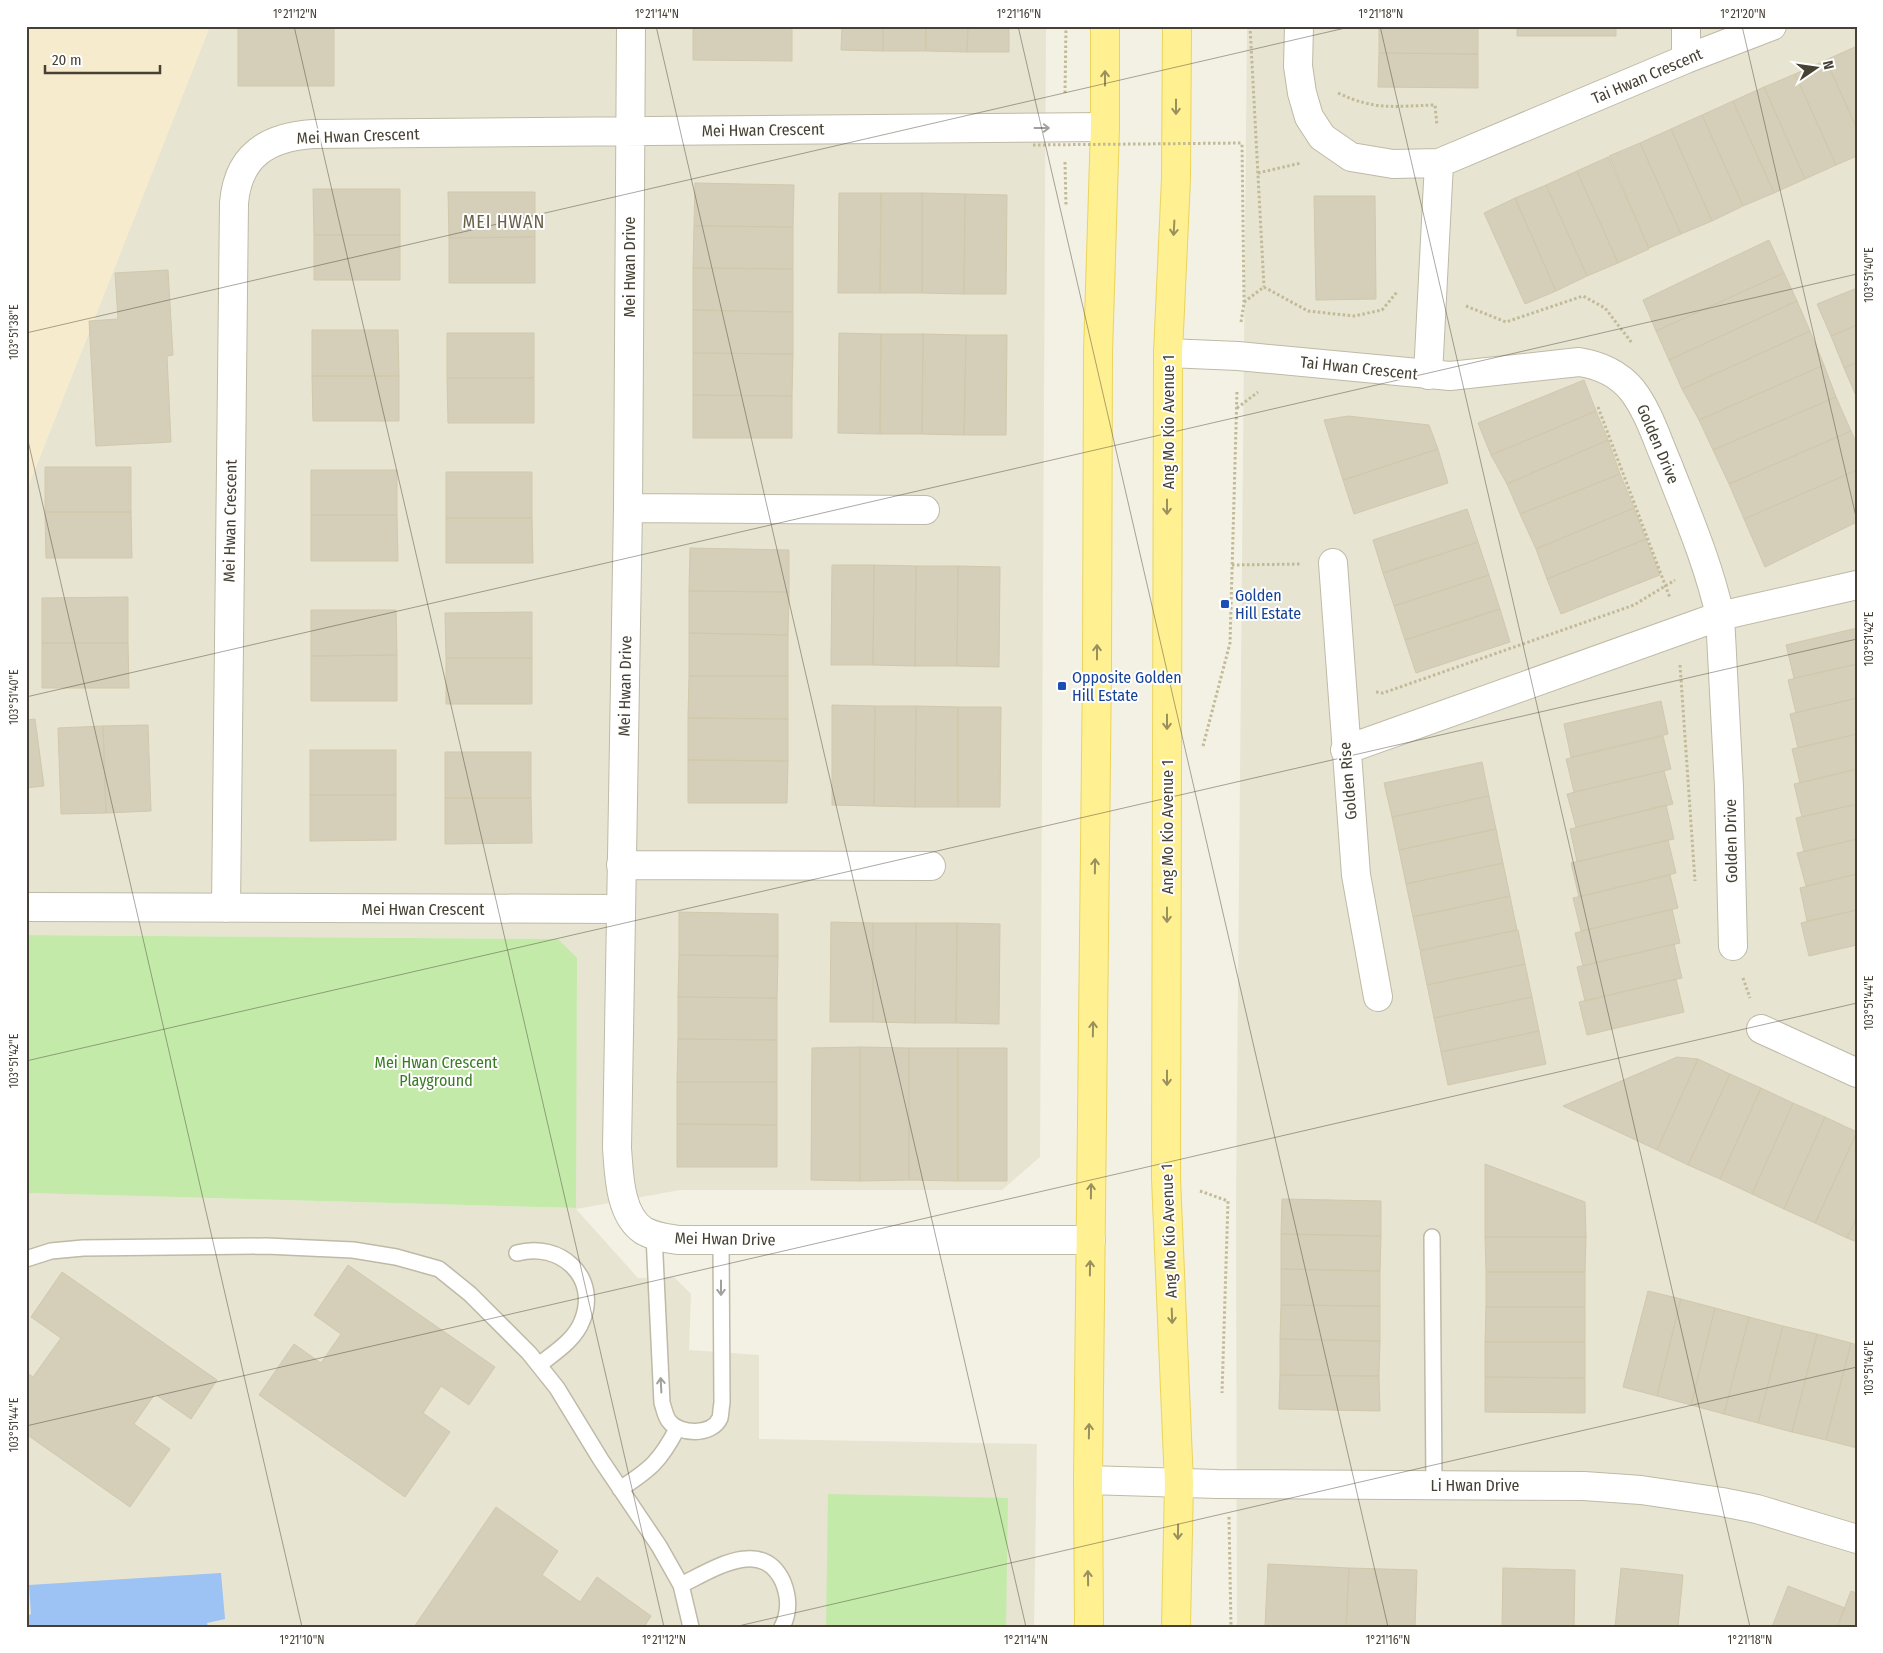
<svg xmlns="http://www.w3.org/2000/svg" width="1883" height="1653" font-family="'Fira Sans Condensed',sans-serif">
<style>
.residential{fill:#e7e4d2}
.commercial{fill:#f7ebcd}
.green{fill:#c4eaaa}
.water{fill:#9cc3f4}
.building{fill:#d5ceb9;stroke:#d1c8ac}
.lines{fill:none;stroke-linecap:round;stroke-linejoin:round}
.service-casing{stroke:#bfbaa6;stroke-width:18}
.minor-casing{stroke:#bfbaa6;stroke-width:30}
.primary-casing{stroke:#ebd45b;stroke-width:30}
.path{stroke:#c2b996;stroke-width:3;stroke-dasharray:2.5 2.5;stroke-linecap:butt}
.service{stroke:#fff;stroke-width:15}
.minor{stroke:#fff;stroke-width:28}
.primary{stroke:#fff091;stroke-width:28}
.path-bridge{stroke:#c2b996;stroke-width:3;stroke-dasharray:2.5 2.5;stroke-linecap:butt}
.oneway{stroke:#99905e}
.oneway2{stroke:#a2a09a}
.ticks{fill:none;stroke:#464134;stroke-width:1;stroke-opacity:0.45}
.transit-dot{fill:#1a4fb4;stroke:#fff;stroke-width:2}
.labels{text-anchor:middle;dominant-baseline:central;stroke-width:4;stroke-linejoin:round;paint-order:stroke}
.street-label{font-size:16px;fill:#464134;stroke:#fff}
.transit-label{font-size:16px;fill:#164399;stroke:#fff;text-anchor:start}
.park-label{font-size:16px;fill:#387b24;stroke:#fff}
.neighbourhood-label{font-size:18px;letter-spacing:1px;fill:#69614a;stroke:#fff}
.neatline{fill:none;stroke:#464134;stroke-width:2}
.ticks-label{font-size:12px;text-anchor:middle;fill:#464134}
</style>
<rect width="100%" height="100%" fill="#f3f1e4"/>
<path class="residential" d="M210 26H1046L1040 1157 1002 1190H680L576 1209 638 1278 674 1277 691 1294 689 1350 759 1355V1439L1037 1444 1034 1627H26V1193L575 1208 558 939 26 935V492Z
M1247 26H1857V1627H1237L1236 1203Z"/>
<path class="commercial" d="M26 26H210L26 492Z"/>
<path class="green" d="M26 935 558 939 577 958 576 1208 26 1193Z
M828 1494 1008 1498 1006 1627H826Z"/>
<path class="water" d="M221 1573 225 1619 207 1623 208 1627H26V1617L31 1614 29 1585Z"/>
<path class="building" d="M238 26H334V86H238Z
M693 26H792V61L693 60Z
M842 26H883V51L841 50Z
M883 26H926V51H883Z
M926 26H968L967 52 926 51Z
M968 26H1009V52H967Z
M1379 26H1478V54L1379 53Z
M1517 26H1616V36H1517Z
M1857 46V129L1826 60Z
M1379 53 1478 54V88L1378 87Z
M1826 60 1857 129V156L1836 165 1795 74Z
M1795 74 1836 165 1805 179 1764 87Z
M1764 87 1805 179 1774 193 1733 101Z
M1733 101 1774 193 1743 206 1702 115Z
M1702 115 1743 206 1712 221 1671 129Z
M1671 129 1712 221 1681 234 1640 143Z
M1640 143 1681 234 1649 248 1609 156Z
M1608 157 1649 249 1618 263 1577 171Z
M1577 171 1618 263 1587 276 1546 185Z
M695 183 794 185 793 227 694 226Z
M1546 185 1587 276 1556 291 1515 198Z
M313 189H400V235H314Z
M448 192H535V237L449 238Z
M839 193H881L880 293H838Z
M881 193H922V293H880Z
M922 193 965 194 964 294 922 293Z
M965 194 1007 195 1006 294H964Z
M1314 196H1375L1376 299 1316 300Z
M1515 198 1556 291 1525 304 1484 213Z
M694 226 793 227V269L693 268Z
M314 235H400V280H314Z
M535 237V283H449V238Z
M1769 240 1784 273 1656 331 1643 300Z
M693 268 793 269V312L693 310Z
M168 270 173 355 167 356 171 442 96 446 89 321 118 319 115 273Z
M1784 273 1797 301 1669 360 1656 331Z
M1857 288V325L1831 336 1817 304Z
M1797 301 1810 331 1682 389 1669 360Z
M693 310 793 312V354L693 353Z
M1857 325V362L1844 368 1831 336Z
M312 330H398L399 376H312Z
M1810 331 1824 365 1699 420 1682 389Z
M447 333H534V378H447Z
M839 333 881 334 880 434 838 433Z
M881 334H923L922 434H880Z
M923 334 966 335 964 435 922 434Z
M966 335H1007L1006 435H964Z
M693 353 793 354 792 396 693 395Z
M1857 362V398L1844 368Z
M1824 365 1836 397 1713 450 1699 420Z
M312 376H399V421H313Z
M447 378H534V423H448Z
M1584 380 1596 411 1491 455 1478 423Z
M693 395 792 396V438H693Z
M1836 397 1851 431 1729 484 1713 450Z
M1596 411 1608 440 1507 484 1491 455Z
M1348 416 1429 425 1438 449 1343 480 1324 420Z
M1851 431 1857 444V470L1744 519 1729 484Z
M1608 440 1620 474 1520 514 1507 484Z
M1438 449 1448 483 1354 514 1343 480Z
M45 467H131V512H45Z
M311 470H397V515H311Z
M1857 470V522L1765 567 1744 519Z
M446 472H532V518H446Z
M1620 474 1634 508 1536 549 1520 514Z
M1634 508 1646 539 1547 579 1536 549Z
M1467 509 1478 542 1383 573 1373 540Z
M45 512H131L132 558H46Z
M311 515H397L398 561H311Z
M446 518H532L533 563H446Z
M1646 539 1660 575 1561 614 1547 579Z
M1478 542 1489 575 1394 606 1383 573Z
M690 548 789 550V592L689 591Z
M832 565H874L873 665H831Z
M874 565 916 566 915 666 873 665Z
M916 566H958L957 666H915Z
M958 566 1000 567 999 667 957 666Z
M1489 575 1500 609 1405 640 1394 606Z
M689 591 789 592 788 635 689 633Z
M128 597V643H42V598Z
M1500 609 1510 642 1416 673 1405 640Z
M311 610H396L397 655 311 656Z
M532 612V658H446L445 613Z
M1857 628V664L1794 678 1786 645Z
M689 633 788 635V676H689Z
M42 643H128L129 688H42Z
M397 655V701H311V656Z
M446 658H532V704H446Z
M1857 664V698L1796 713 1788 680Z
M689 676H788V719L688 718Z
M1857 698V734L1798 748 1790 714Z
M1661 701 1668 734 1571 757 1564 724Z
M832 705 875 706 874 806 832 805Z
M875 706H916L915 807 874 806Z
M916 706 958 707V807H915Z
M958 707H1001L1000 807H958Z
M688 718 788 719V761L688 760Z
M35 719 44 786 26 788V720Z
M148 725 151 811 106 813 103 726Z
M103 726 106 813 61 814 58 728Z
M1857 734V769L1800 783 1792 749Z
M1663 736 1671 769 1574 792 1566 759Z
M310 750H396V795H310Z
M445 752H531V798H445Z
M688 760 788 761 787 803H688Z
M1482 762 1489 796 1392 817 1384 783Z
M1857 769V804L1802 817 1794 784Z
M1664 771 1673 804 1576 827 1567 794Z
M310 795H396V840L310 841Z
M1489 796 1496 829 1399 850 1392 817Z
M445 798H531L532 843 445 844Z
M1857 804V839L1804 852 1796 818Z
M1666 805 1674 839 1577 862 1570 829Z
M1496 829 1503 863 1406 884 1399 850Z
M1857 839V874L1806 886 1797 853Z
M1668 840 1676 873 1579 897 1571 863Z
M1503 863 1510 896 1413 917 1406 884Z
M1857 874V910L1807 921 1800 888Z
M1670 875 1678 908 1581 931 1573 898Z
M1510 896 1517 930 1420 950 1413 917Z
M1672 909 1680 943 1583 966 1575 933Z
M1857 910V945L1809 956 1801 923Z
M679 912 778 914V956L679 955Z
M831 922 873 923V1022H830Z
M873 923H916L915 1023 873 1022Z
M916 923H957L956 1023H915Z
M957 923 1000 924 999 1024 956 1023Z
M1518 930 1525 964 1427 985 1420 951Z
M1674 944 1682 978 1585 1001 1577 967Z
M679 955 778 956 777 998 678 997Z
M1525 964 1532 997 1434 1018 1427 985Z
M1676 979 1684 1012 1587 1035 1579 1002Z
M678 997 777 998V1040L678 1039Z
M1532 997 1539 1031 1441 1052 1434 1018Z
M1539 1031 1546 1064 1448 1085 1441 1052Z
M678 1039 777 1040V1082H677Z
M860 1047V1181L811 1180 812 1048Z
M860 1047 909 1048V1180L860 1181Z
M909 1048H958V1181L909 1180Z
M958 1048H1007V1181H958Z
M1677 1057 1698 1059 1657 1150 1563 1106Z
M1698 1059 1730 1074 1688 1165 1657 1150Z
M1730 1074 1761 1088 1720 1179 1688 1165Z
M677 1082H777V1125L677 1124Z
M1761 1088 1793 1103 1752 1194 1720 1179Z
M1793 1103 1825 1117 1784 1209 1752 1194Z
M1825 1117 1857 1132 1815 1223 1784 1209Z
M677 1124 777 1125V1167H677Z
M1857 1132V1217L1847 1238 1815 1223Z
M1485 1164 1585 1202 1586 1237H1485Z
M1282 1199 1381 1201V1236L1281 1234Z
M1857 1217V1242L1847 1238Z
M1281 1234 1381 1236 1380 1271 1281 1269Z
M1485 1237H1586L1585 1272H1486Z
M348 1265 495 1367 469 1405 441 1386 423 1413 450 1432 405 1497 259 1395 294 1344 321 1363 341 1334 314 1315Z
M1281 1269 1380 1271V1306L1281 1305Z
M62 1272 217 1380 191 1419 155 1394 134 1424 170 1449 130 1507 26 1434V1372L33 1377 61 1338 31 1317Z
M1486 1272H1585V1307H1486Z
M1648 1291 1681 1299 1657 1396 1623 1387Z
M1681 1299 1715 1308 1691 1405 1657 1396Z
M1281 1305 1380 1306V1341L1280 1339Z
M1486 1307H1585V1342H1485Z
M1715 1308 1749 1317 1724 1414 1691 1405Z
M1749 1317 1783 1326 1758 1423 1724 1414Z
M1783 1326 1817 1334 1792 1432 1758 1423Z
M1817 1334 1851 1343 1826 1440 1792 1432Z
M1280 1339 1380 1341 1379 1376 1280 1375Z
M1485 1342H1585V1378L1485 1377Z
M1851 1343 1857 1345V1448L1826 1440Z
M1280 1375 1379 1376 1380 1411 1279 1409Z
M1485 1377 1585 1378V1413L1485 1412Z
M496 1507 558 1551 542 1575 580 1602 597 1577 651 1616 644 1627H414Z
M1268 1564 1349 1568 1346 1627H1265Z
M1349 1568 1417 1570 1415 1627H1346Z
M1503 1568 1575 1570 1574 1627H1502Z
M1621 1568 1683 1575 1678 1627H1615Z
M1788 1586 1845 1608 1837 1627H1772Z
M1851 1591 1857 1593V1627H1837Z"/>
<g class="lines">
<defs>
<path id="service" d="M654 1235 662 1403C664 1408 665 1416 669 1421 679 1435 712 1436 720 1418 721 1414 721 1407 722 1403L721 1240
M1432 1237 1434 1484
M517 1253C560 1241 600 1277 582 1321 575 1340 554 1353 539 1365
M26 1259 51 1251 83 1248 266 1246 353 1250 396 1257 439 1269 470 1294 529 1353 557 1388 601 1460 659 1546 681 1585 691 1627
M620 1489C651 1469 660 1461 677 1429
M681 1585C712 1570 762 1536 783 1582 789 1597 790 1612 782 1627"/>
<path id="minor" d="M631 26 628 508 617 1148C619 1173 619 1215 644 1231 655 1237 666 1238 678 1240H1091
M1299 26 1298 66 1302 93 1309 117 1322 137 1351 157 1393 164 1439 163 1686 59 1772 26
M1686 26V59
M1168 353 1238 356 1450 376 1579 362C1599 365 1619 374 1632 390 1649 412 1657 440 1668 465 1687 514 1709 565 1720 616L1729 787 1733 946
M1428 375 1439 163
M628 508 925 510
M1333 563 1356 875 1378 997
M1345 750 1720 616 1857 585
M621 865 931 866
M26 907 620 909
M226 908 234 203C238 156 267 137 313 134L1105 127
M1761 1029 1857 1073
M1088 1480 1217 1484 1584 1486 1641 1490 1722 1502 1757 1509 1857 1539"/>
<path id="primary" d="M1089 1627 1088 1480 1097 668 1098 353 1105 127V26
M1176 1627 1179 1483 1166 1179 1168 353 1176 179 1177 26"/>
</defs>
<use href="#service" class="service-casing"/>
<use href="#minor" class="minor-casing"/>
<use href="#primary" class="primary-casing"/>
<path class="path" d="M1250 26 1264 287
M1065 93 1066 26
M1338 93C1376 111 1395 106 1435 105L1437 126
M1065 162 1066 205
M1258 173 1301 163
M1244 302 1264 287 1308 311 1354 316 1382 310 1397 292
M1466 306 1506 322 1583 296 1605 308 1632 343
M1241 322 1244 303 1242 143
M1598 407 1670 598
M1237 408 1258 392
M1232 565 1301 564
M1680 665 1695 881
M1376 692 1383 693 1634 605 1675 580
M1203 746 1230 643 1237 391
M1743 978 1750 998
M1200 1191 1228 1201 1222 1393
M1229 1517 1231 1627"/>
<use href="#service" class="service"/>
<use href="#minor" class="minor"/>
<use href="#primary" class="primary"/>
<path class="path-bridge" d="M1033 145 1242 143"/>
</g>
<defs><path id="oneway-shaft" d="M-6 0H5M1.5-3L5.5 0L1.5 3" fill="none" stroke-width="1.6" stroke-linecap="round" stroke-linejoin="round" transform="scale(1.25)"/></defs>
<g class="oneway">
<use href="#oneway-shaft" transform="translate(1105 78) rotate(-90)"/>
<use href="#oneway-shaft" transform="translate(1176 107) rotate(90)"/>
<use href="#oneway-shaft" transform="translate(1174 228) rotate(93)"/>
<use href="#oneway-shaft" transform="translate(1167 507) rotate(90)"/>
<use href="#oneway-shaft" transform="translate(1097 652) rotate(-90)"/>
<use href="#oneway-shaft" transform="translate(1167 722) rotate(90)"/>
<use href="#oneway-shaft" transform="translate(1095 866) rotate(-89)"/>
<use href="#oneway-shaft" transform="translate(1167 915) rotate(90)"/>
<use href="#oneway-shaft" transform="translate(1093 1029) rotate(-89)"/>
<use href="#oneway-shaft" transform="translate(1167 1078) rotate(90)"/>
<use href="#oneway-shaft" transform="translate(1091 1191) rotate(-89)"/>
<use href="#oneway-shaft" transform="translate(1090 1268) rotate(-89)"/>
<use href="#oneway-shaft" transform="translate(1172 1316) rotate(88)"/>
<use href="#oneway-shaft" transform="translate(1089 1431) rotate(-89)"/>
<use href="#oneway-shaft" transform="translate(1178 1532) rotate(91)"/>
<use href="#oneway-shaft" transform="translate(1088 1578) rotate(-91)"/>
</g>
<g class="oneway2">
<use href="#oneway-shaft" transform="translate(1042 128)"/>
<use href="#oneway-shaft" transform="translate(721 1288) rotate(90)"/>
<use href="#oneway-shaft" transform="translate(661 1385) rotate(-93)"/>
</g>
<path class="ticks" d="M294 26 664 1627M656 26 1026 1627M1018 26 1388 1627M1380 26 1750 1627M1742 26 1857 521M26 333 1354 26M26 432 302 1627M26 697 1857 274M26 1061 1857 639M26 1426 1857 1003M734 1627 1857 1367"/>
<g class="transit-dot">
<rect x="1220" y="599" width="10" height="10" rx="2.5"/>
<rect x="1057" y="681" width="10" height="10" rx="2.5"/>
</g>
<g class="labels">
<g class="street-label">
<text transform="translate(1647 76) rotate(-23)">Tai Hwan Crescent</text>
<text transform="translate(763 130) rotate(-1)">Mei Hwan Crescent</text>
<text transform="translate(358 136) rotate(-2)">Mei Hwan Crescent</text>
<text transform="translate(629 267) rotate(-90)">Mei Hwan Drive</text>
<text transform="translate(1359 368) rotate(6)">Tai Hwan Crescent</text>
<text transform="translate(1168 422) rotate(-90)">Ang Mo Kio Avenue 1</text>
<text transform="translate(1658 444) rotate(67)">Golden Drive</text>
<text transform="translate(230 521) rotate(-89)">Mei Hwan Crescent</text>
<text transform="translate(625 686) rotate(-89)">Mei Hwan Drive</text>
<text transform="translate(1348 781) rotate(-95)">Golden Rise</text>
<text transform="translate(1167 827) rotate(-90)">Ang Mo Kio Avenue 1</text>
<text transform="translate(1731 841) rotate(-91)">Golden Drive</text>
<text x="423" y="909">Mei Hwan Crescent</text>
<text transform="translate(1169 1231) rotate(-92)">Ang Mo Kio Avenue 1</text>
<text transform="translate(725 1239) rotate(1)">Mei Hwan Drive</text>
<text x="1475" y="1485">Li Hwan Drive</text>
</g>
<g class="transit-label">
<text x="1235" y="595">Golden<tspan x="1235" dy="18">Hill Estate</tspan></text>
<text x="1072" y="677">Opposite Golden<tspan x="1072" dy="18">Hill Estate</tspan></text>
</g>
<g class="park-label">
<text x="436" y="1062">Mei Hwan Crescent<tspan x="436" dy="18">Playground</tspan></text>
</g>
<g class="neighbourhood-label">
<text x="504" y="222">MEI HWAN</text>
</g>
</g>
<rect width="1883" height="1653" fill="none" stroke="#ffffff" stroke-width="55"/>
<g transform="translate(1816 68) rotate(77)" stroke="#ffffff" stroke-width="4" paint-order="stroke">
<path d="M0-4L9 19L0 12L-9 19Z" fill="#464134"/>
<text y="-8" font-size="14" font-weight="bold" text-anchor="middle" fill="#464134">N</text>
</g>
<path d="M45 65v8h115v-8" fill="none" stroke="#464134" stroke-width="2.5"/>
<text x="52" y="65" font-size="15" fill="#464134" stroke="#ffffff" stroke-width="4" paint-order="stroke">20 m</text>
<rect x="28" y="28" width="1828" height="1598" class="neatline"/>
<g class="ticks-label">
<text x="295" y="18">1°21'12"N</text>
<text x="657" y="18">1°21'14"N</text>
<text x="1019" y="18">1°21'16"N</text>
<text x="1381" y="18">1°21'18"N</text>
<text x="1743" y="18">1°21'20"N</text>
<text transform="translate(1869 275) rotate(-90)" y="4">103°51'40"E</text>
<text transform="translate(14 332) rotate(-90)" y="4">103°51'38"E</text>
<text transform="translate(1869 639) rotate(-90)" y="4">103°51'42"E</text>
<text transform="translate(14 697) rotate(-90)" y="4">103°51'40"E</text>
<text transform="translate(1869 1003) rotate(-90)" y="4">103°51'44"E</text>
<text transform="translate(14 1061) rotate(-90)" y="4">103°51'42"E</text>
<text transform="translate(1869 1368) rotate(-90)" y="4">103°51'46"E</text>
<text transform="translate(14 1425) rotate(-90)" y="4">103°51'44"E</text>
<text x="302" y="1644">1°21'10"N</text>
<text x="664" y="1644">1°21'12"N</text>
<text x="1026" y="1644">1°21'14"N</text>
<text x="1388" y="1644">1°21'16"N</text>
<text x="1750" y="1644">1°21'18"N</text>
</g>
</svg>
